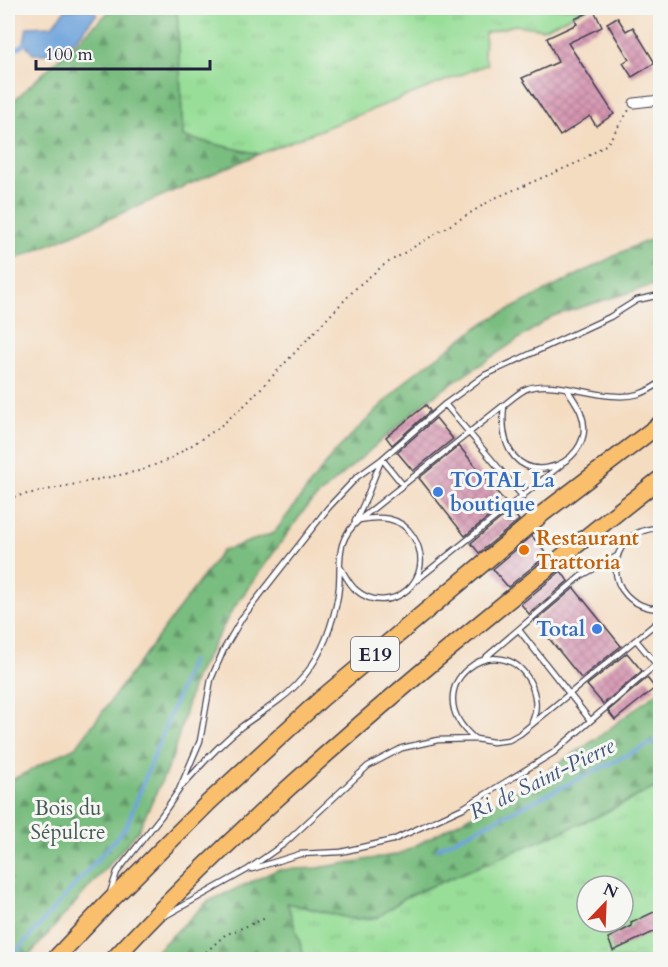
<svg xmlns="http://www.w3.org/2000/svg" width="668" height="967" font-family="Cardo,serif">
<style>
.grass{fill:url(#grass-tufts);stroke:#5d806a;stroke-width:1.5;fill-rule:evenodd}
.forest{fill:url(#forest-firs);stroke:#4e705e;stroke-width:1.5}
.water{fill:#6fa4dc;stroke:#48638c;stroke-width:1.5}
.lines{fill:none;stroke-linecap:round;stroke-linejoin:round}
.stream{stroke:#6fa4dc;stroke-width:4}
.building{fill:url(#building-cross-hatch)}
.lane-casing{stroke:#423e4f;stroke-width:7}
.street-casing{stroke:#423e4f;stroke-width:11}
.highway-casing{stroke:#423e4f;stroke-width:19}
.path{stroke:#423e4f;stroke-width:2;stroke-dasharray:1.5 4.5;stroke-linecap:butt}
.lane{stroke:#fff;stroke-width:4.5}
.street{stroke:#fff;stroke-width:9}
.highway{stroke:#f9bf6c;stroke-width:16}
.shop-dot{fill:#3f7fe0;stroke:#f6f6f2;stroke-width:2}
.food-dot{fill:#e8710a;stroke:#f6f6f2;stroke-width:2}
.labels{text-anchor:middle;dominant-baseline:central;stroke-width:6;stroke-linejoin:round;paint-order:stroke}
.shield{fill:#f6f6f2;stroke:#626272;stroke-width:1.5}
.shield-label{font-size:20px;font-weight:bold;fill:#22223b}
.shop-label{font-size:21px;font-weight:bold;fill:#366cbe;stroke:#f6f6f2;text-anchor:start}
.food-label{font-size:21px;font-weight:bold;fill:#c56008;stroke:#f6f6f2;text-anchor:start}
.park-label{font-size:21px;fill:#455a57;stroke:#f6f6f2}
.water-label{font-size:22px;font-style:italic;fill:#41567b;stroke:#f6f6f2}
</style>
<defs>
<pattern id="grass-tufts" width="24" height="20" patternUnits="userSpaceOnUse" patternTransform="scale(1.5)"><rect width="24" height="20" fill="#98de98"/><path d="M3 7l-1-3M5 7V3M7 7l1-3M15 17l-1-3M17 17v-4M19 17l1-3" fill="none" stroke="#83be84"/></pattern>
<pattern id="forest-firs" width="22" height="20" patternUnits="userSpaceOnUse" patternTransform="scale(1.5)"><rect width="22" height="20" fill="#7abd80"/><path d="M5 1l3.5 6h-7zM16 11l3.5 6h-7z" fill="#64996a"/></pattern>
<pattern id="building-cross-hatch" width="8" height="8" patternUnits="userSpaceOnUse" patternTransform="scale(1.5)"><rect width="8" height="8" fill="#d491ae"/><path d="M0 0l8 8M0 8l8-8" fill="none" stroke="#ac768f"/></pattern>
</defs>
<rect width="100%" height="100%" fill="#f6f6f2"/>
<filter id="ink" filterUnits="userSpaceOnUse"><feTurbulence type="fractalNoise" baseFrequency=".0167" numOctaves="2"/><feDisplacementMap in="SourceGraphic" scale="12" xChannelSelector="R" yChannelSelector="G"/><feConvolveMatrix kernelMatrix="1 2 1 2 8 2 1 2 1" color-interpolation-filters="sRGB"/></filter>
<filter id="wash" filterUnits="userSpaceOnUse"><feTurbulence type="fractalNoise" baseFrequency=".008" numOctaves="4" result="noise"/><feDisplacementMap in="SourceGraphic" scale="24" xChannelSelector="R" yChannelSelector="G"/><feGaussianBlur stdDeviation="1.35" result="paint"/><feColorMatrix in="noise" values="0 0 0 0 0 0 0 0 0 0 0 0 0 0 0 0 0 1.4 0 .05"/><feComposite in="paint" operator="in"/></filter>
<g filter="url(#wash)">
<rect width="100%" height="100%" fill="#f4dcc1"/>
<path class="grass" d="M177 8H588L543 29 515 25 485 33 484 55 488 64 259 154 183 137Z
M660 785V959H305L287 903 352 919 377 918 406 897 596 817ZM587 886H623V922H587Z"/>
<path class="forest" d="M113 8H177L183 137 259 154 11 261 8 292V106Z
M660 236V283L553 316 426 401 308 505 233 609 194 680 172 759 138 831 26 959H8V782L77 746 222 551 274 533 333 454 411 376 485 322 632 247Z
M660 690V785L596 817 406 897 377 918 352 919 287 903 305 959H148L207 902 277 870 318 868 400 854 525 786 596 739Z"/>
<path class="water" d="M90 8 97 14C86 25 73 48 57 52 49 54 40 54 33 54L24 42 27 27 52 26 65 10Z"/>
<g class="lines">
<path class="stream" d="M8 51 20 47 27 42
M438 848 660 739
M9 960 126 827 191 661"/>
</g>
<g id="blocks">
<path class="building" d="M594 10 602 27 568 43 614 114 596 126 590 116 560 136 522 78 558 62 547 38 577 24 575 19Z
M617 17 626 31 633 27 655 63 632 77 623 63 629 59 607 23Z
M426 405 430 411 392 445 386 437Z
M436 418 453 439 413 471 397 452Z
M459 446 506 503 465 536 419 478Z
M511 510 519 520 479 553 471 543Z
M532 536 547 555 508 587 493 569Z
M561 571 568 581 529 614 521 604Z
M574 588 621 646 581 678 535 621Z
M627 653 642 671 603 704 587 685Z
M647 678 655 688 615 720 608 711Z
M658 910 660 916V929L613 951 608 938 632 926 631 923Z"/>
</g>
</g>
<g filter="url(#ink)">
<use href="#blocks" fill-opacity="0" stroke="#423e4f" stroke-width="1.5"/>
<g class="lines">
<defs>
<path id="lane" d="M445 404 523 497
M504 406C493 505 603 470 581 413 578 405 572 397 567 389
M355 521C367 501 372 480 382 459L403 485
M660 528C602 529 600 606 660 609
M340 567C345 575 349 584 356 590 389 619 440 579 413 536 400 516 380 516 359 520
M417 580 561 465
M519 630 590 720
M636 640 656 664 660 654
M485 658 581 576 617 556
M475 739C412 687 500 623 530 682 536 694 538 709 532 722
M183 785C201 765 219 745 241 727 253 718 266 710 278 701 303 683 321 656 330 627 334 615 338 600 339 587 341 559 335 541 359 520L514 397C518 394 522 391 526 389 557 377 604 404 639 394 646 392 654 387 660 383
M252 869 300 854 341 852 393 840 463 808 553 753 660 661
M110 893 117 872 162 815 179 790 200 741 211 679 224 649 242 618 328 508 357 477 382 459 445 404 485 375 610 317 637 300 660 295
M165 916 247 870 284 844 368 766 402 748 438 740 476 739 493 742 509 740 520 734 660 620"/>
<path id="street" d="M634 103 660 100"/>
<path id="highway" d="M54 960 107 904 208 803 321 699 542 514 660 424
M113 960C214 851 325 753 438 658 512 597 585 537 660 479"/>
</defs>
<use href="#lane" class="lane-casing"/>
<use href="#street" class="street-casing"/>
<use href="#highway" class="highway-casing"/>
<path class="path" d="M8 498 139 471 170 459 217 429 246 404 358 286 384 265 495 198 579 162 607 144 629 110
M197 960 225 935 266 918"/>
<use href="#lane" class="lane"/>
<use href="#street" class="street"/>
<use href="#highway" class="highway"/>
</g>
</g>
<g class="shop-dot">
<circle cx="438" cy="492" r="6"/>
<circle cx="597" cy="629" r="6"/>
</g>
<circle class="food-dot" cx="524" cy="550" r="6"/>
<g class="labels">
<rect class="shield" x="351" y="637" width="48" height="34" rx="4.5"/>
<g class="shield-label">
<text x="375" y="654">E19</text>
</g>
<g class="shop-label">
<text x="450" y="480">TOTAL La<tspan x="450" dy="24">boutique</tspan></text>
<text x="585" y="629" text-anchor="end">Total</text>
</g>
<g class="food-label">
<text x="536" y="538">Restaurant<tspan x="536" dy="24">Trattoria</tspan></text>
</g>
<g class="park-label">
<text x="68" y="808">Bois du<tspan x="68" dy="24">Sépulcre</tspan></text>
</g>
<g class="water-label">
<text transform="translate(542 779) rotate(-26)">Ri de Saint-Pierre</text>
</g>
</g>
<rect width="668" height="967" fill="none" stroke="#f6f6f2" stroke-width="30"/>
<g transform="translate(605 904) rotate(23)"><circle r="28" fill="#f6f6f2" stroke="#a1a1a9" stroke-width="1.5"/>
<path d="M0-4.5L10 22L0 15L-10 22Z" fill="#c8321e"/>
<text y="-9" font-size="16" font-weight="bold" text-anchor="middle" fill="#22223b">N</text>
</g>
<path d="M36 60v9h174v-9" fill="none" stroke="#22223b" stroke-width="3"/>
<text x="45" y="60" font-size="18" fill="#22223b" stroke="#f6f6f2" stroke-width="4.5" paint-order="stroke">100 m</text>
</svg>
